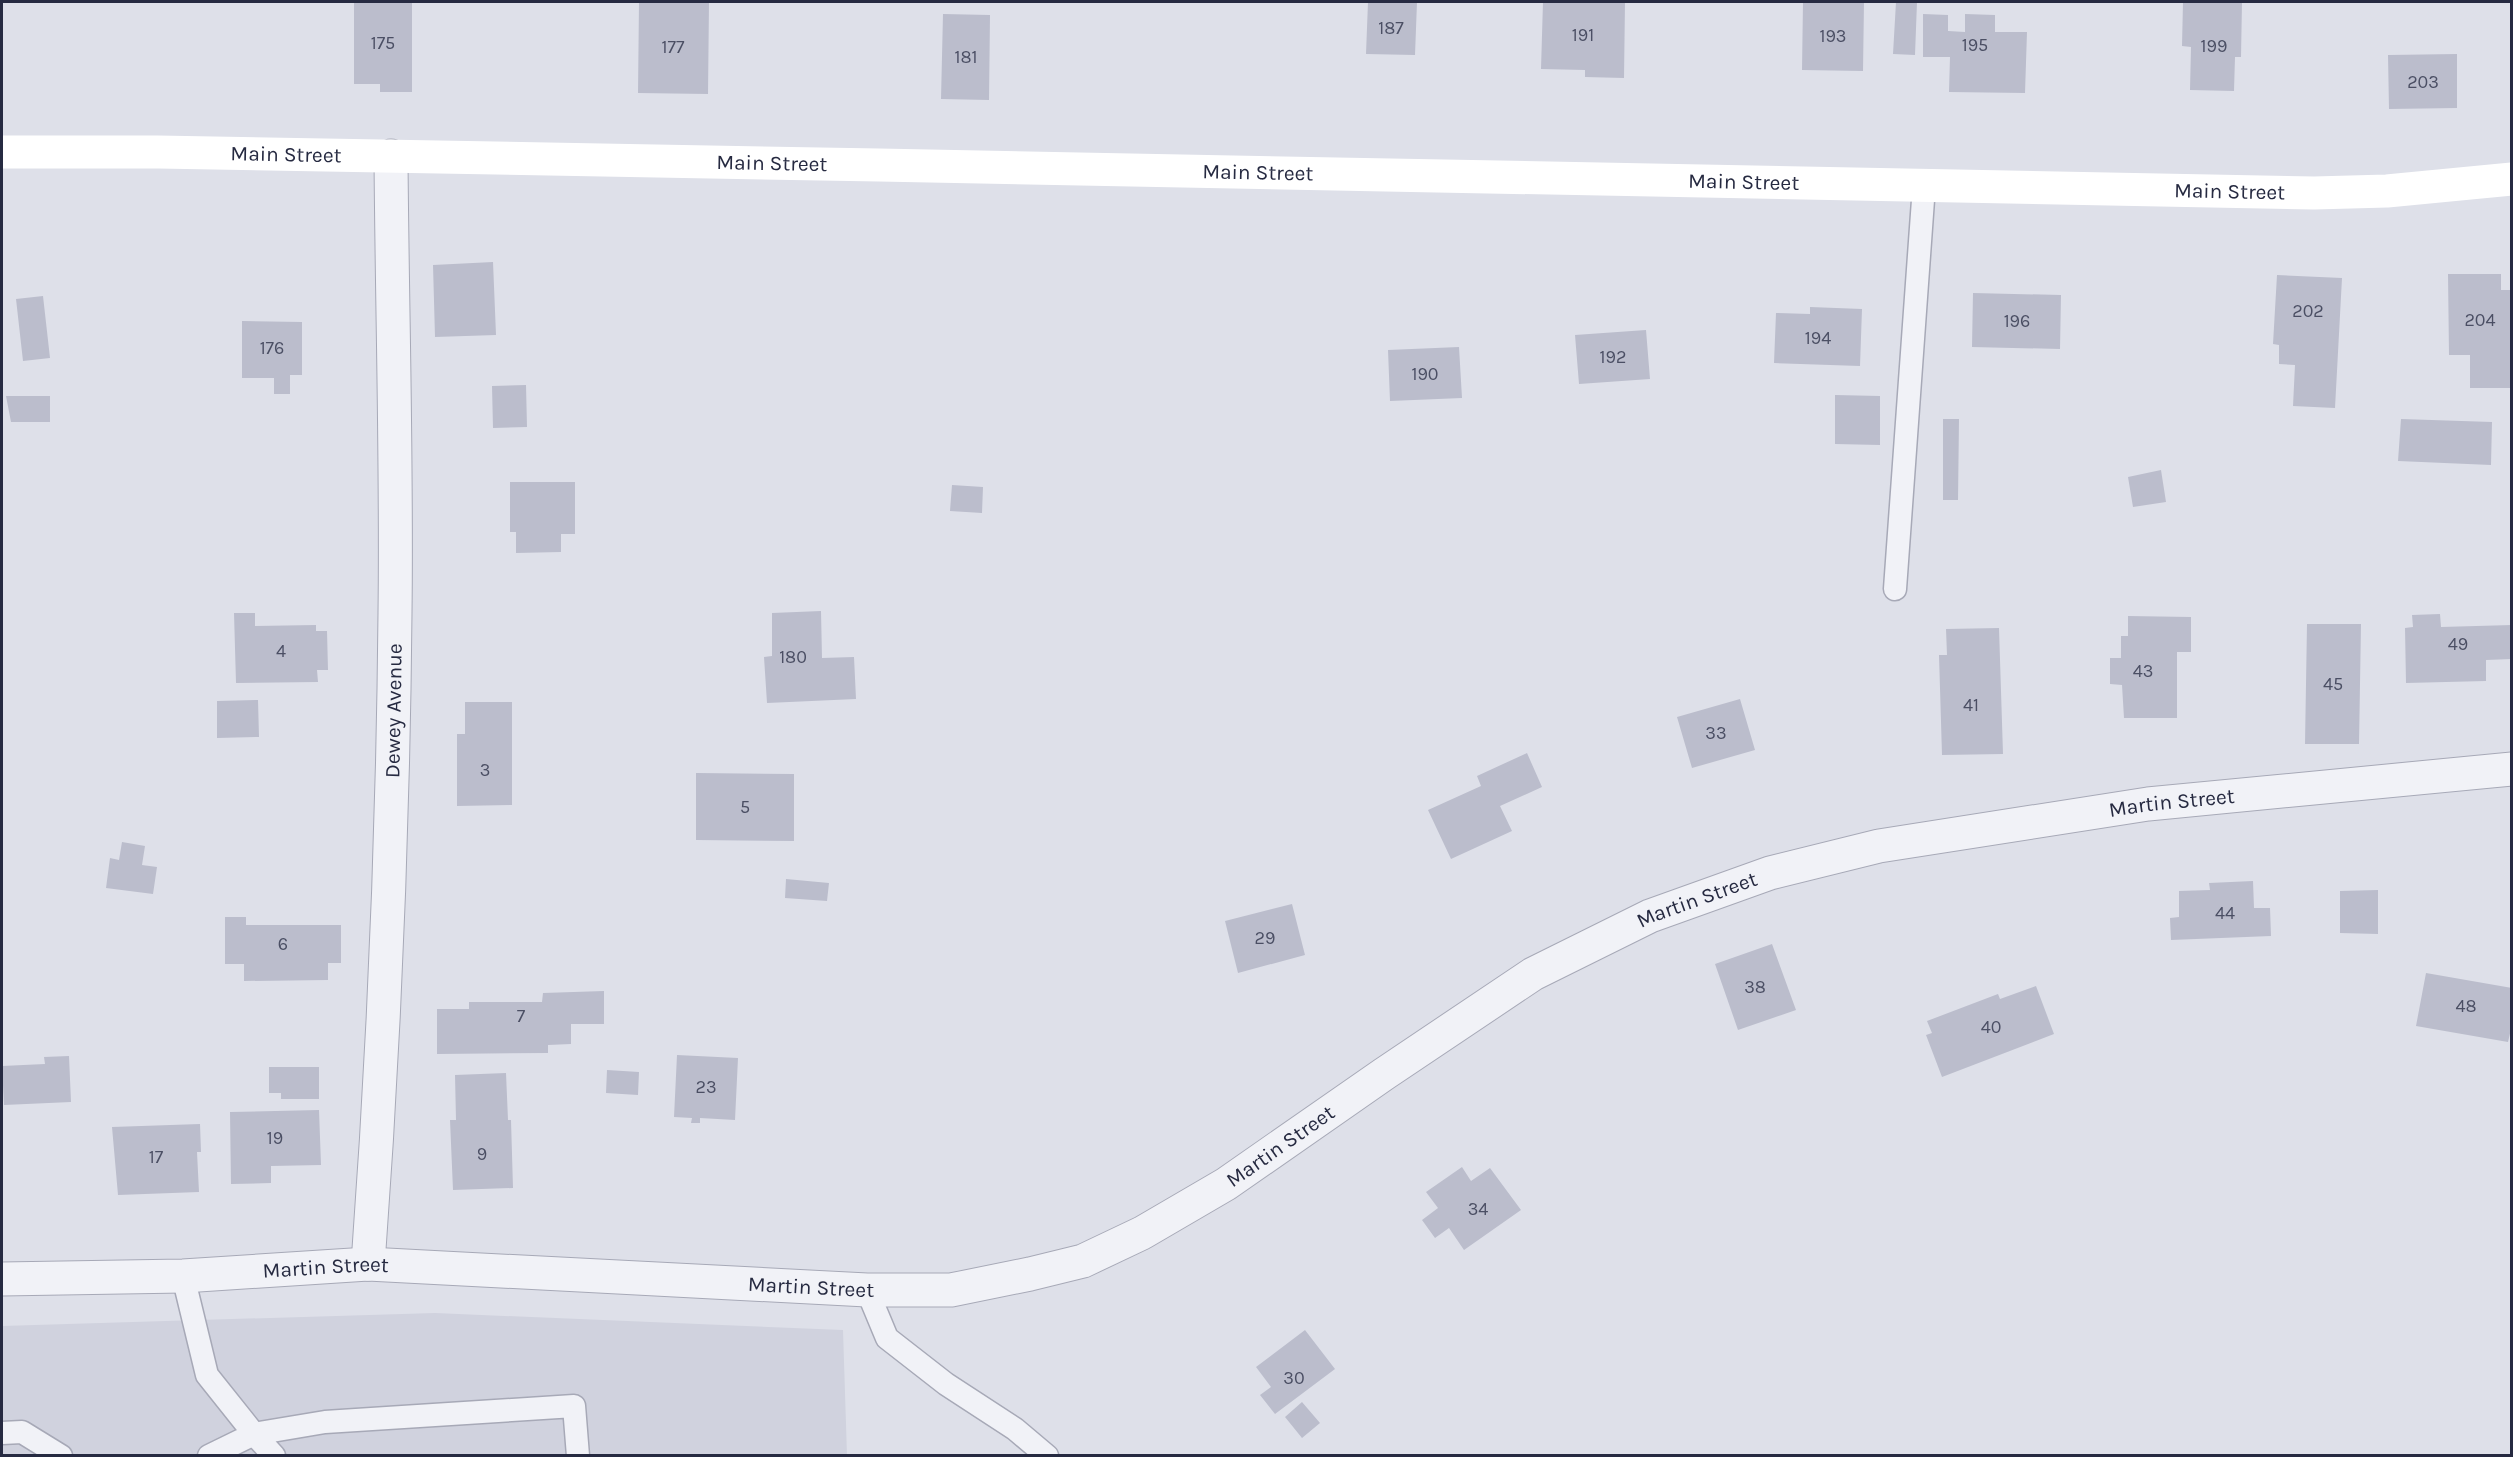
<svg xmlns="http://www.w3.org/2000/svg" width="2513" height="1457" font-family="Karla,sans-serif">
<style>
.built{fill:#d0d2de}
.building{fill:#bbbdcc}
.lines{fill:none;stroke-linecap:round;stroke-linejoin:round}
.service-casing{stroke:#a7a9b7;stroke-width:25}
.minor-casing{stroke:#a7a9b7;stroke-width:35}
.service{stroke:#f1f2f7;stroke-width:22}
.minor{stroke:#f1f2f7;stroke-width:33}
.secondary{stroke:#fff;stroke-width:33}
.labels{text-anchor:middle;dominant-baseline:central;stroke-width:4.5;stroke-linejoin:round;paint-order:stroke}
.number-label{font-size:18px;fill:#4b4f64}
.street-label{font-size:21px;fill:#262a41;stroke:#edeff6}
</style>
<rect width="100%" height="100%" fill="#dee0e9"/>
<path class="built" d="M435 1313 843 1330 847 1455H2V1326Z"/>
<path class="building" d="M354 2H412V92H380V84H354Z
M639 2H709L708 94 638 93Z
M1368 2H1417L1415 55 1366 54Z
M1543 2H1625L1624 78 1585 77V70L1541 69Z
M1803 2H1864L1863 71 1802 70Z
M1896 2H1917L1915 55 1893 54Z
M2183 2H2242L2241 57H2235L2234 91 2190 90 2191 47 2182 46Z
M943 14 990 15 989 100 941 99Z
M1923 14 1948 15V31L1965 32V14L1995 15V32H2027L2025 93 1949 92 1950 57H1923Z
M2457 54V108L2389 109 2388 55Z
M493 262 496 335 435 337 433 265Z
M2448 274H2501V290H2511L2512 388H2470V355H2449Z
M2277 275 2342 278 2335 408 2293 406 2295 365 2279 364V345L2273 344Z
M1973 293 2061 295 2060 349 1972 347Z
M43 296 50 358 23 361 16 299Z
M1810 307 1862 309 1860 366 1774 363 1776 313 1810 314Z
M242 321 302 322V375H290V394H274V378H242Z
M1646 330 1650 379 1579 384 1575 335Z
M1459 347 1462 398 1390 401 1388 350Z
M526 385 527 427 493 428 492 386Z
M1835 395 1880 396V445L1835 444Z
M6 396H50V422H11Z
M1943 419H1959L1958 500H1943Z
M2401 419 2492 422 2491 465 2398 461Z
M2161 470 2166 502 2133 507 2128 477Z
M510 482H575V534H561V552L516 553V532H510Z
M952 485 983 487 982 513 950 511Z
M821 611 822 658 854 657 856 699 767 703 764 657 772 656V613Z
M234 613H255V626L316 625V631H327L328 670H317L318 682 236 683Z
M2440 614 2441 627 2512 625V659L2486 660V681L2406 683 2405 628 2413 627 2412 615Z
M2128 616 2191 617V652H2177V718H2124L2122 685 2110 684V658H2121V636H2128Z
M2307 624H2361L2359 744H2305Z
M1999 628 2003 754 1942 755 1939 655H1947L1946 629Z
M1740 699 1755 750 1692 768 1677 717Z
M258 700 259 737 217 738V701Z
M465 702H512V805L457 806V734H465Z
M1527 753 1542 787 1500 806 1512 831 1451 859 1428 810 1481 786 1477 776Z
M696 773 794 774V841L696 840Z
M122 842 145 846 142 865 157 867 153 894 106 888 110 858 119 860Z
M786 879 829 883 827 901 785 898Z
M2253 881 2254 908H2270L2271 936 2171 940 2170 918 2179 917V891L2210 890 2209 883Z
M2378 890V934L2340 933V891Z
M1292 904 1305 955 1238 973 1225 921Z
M225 917H246V925H341V963H328V980L244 981V964H225Z
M1772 944 1796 1010 1738 1030 1715 964Z
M2426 973 2512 988V1025L2508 1042 2416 1026Z
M2036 986 2054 1034 1942 1077 1926 1035 1932 1033 1927 1021 1998 994 2000 999Z
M604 991V1024H571V1044L548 1045V1053L437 1054V1009H469V1002H542L543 993Z
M677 1055 738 1058 735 1120 700 1118V1123H691L692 1118 674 1117Z
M69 1056 71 1102 4 1105 2 1066 45 1064 44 1057Z
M269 1067H319V1099H281V1093H269Z
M607 1070 639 1072 638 1095 606 1093Z
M506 1073 508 1120H511L513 1188 453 1190 450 1120H456L455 1075Z
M319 1110 321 1165 271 1166V1183L231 1184 230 1112Z
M200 1124 201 1152H197L199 1192 118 1195 112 1127Z
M1462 1167 1471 1181 1490 1168 1521 1210 1464 1250 1449 1228 1435 1238 1422 1220 1438 1208 1426 1192Z
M1305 1330 1335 1369 1275 1414 1260 1395 1271 1387 1256 1367Z
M1302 1402 1320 1423 1302 1438 1285 1417Z"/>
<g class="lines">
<defs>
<path id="service" d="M1895 589 1924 186
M183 1276 207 1375 254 1434 209 1456
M867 1290 887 1338 946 1384 1015 1429 1047 1456
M2 1433 22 1432 61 1456
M254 1434 325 1422 574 1406 578 1456
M254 1434 274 1456"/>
<g id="minor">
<path id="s1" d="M368 1264C384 1048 393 830 395 613 397 461 392 308 391 156"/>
<path id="s2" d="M2 1279 183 1276 368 1264 867 1290H951L1030 1274 1083 1261 1142 1233 1226 1184 1384 1074 1533 974 1650 916 1770 873 1879 846 2148 804 2512 769"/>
</g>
</defs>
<use href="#service" class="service-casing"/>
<use href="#minor" class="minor-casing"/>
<use href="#service" class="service"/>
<use href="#minor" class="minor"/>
<path class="secondary" id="s3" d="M2 152H158L879 165 2314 193 2387 191 2512 179"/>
</g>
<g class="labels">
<g class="number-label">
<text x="1391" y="28">187</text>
<text x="1583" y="35">191</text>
<text x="1833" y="36">193</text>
<text x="383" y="43">175</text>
<text x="1975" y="45">195</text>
<text x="2214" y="46">199</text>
<text x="673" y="47">177</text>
<text x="966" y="57">181</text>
<text x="2423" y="82">203</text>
<text x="2308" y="311">202</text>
<text x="2480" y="320">204</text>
<text x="2017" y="321">196</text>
<text x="1818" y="338">194</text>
<text x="272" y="348">176</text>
<text x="1613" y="357">192</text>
<text x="1425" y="374">190</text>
<text x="2458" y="644">49</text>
<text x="281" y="651">4</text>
<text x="793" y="657">180</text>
<text x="2143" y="671">43</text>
<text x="2333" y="684">45</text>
<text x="1971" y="705">41</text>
<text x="1716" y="733">33</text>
<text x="485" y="770">3</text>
<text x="745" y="807">5</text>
<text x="2225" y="913">44</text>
<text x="1265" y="938">29</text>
<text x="283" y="944">6</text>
<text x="1755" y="987">38</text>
<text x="2466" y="1006">48</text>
<text x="521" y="1016">7</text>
<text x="1991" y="1027">40</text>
<text x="706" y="1087">23</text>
<text x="275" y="1138">19</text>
<text x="482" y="1154">9</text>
<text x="156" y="1157">17</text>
<text x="1478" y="1209">34</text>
<text x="1294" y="1378">30</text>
</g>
<g class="street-label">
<text stroke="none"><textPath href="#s3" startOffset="284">Main Street</textPath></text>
<text stroke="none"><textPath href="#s3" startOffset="770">Main Street</textPath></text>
<text stroke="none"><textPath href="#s3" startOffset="1256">Main Street</textPath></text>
<text stroke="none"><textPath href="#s3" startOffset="1742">Main Street</textPath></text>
<text stroke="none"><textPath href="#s3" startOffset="2228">Main Street</textPath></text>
<text stroke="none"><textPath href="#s1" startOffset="554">Dewey Avenue</textPath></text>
<text stroke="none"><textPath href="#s2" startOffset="2286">Martin Street</textPath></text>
<text stroke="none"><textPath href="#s2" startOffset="1800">Martin Street</textPath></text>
<text stroke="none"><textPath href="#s2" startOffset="1314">Martin Street</textPath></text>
<text stroke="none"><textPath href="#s2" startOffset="324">Martin Street</textPath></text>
<text stroke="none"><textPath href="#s2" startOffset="810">Martin Street</textPath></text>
</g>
</g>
<rect width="2513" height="1457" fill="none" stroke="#262a41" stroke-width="6"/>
</svg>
